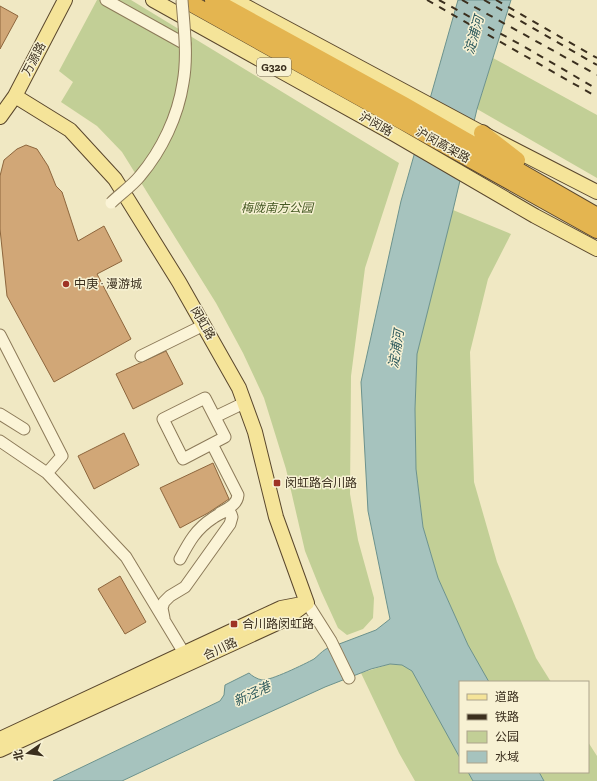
<svg xmlns="http://www.w3.org/2000/svg" width="597" height="781" font-family="'Zilla Slab','Noto Sans SC',serif">
<style>
.green{fill:#c2cf96}
.water{fill:#a6c3be;stroke:#6c928d}
.building{fill:#d1a777;stroke:#8d663d}
.lines{fill:none;stroke-linecap:round;stroke-linejoin:round}
.minor-casing{stroke:#8c7a59;stroke-width:13}
.major-casing{stroke:#5a472d;stroke-width:16}
.highway-casing{stroke:#5a472d;stroke-width:18}
.minor{stroke:#fbf4d7;stroke-width:11}
.major{stroke:#f5e499;stroke-width:14}
.highway{stroke:#e4b550;stroke-width:16}
.rail{stroke:#3b2f1e;stroke-width:2;stroke-dasharray:7 7;stroke-linecap:butt}
.minor-bridge-casing{stroke:#8c7a59;stroke-width:13;stroke-linecap:butt}
.minor-bridge{stroke:#fbf4d7;stroke-width:11}
.poi-dot{fill:#9e3325;stroke:#f7f1d3;stroke-width:1.5}
.labels{text-anchor:middle;dominant-baseline:central;stroke-width:3;stroke-linejoin:round;paint-order:stroke}
.shield{fill:#f7f1d3;stroke:#736954;stroke-width:1}
.shield-label{font-size:11px;font-weight:bold;fill:#3b2f1e}
.street-label{font-size:12px;fill:#3b2f1e;stroke:#f7f1d3}
.park-label{font-size:12px;font-style:italic;fill:#455923;stroke:#f7f1d3}
.poi-label{font-size:12px;fill:#3b2f1e;stroke:#f7f1d3;text-anchor:start}
.water-label{font-size:13px;font-style:italic;fill:#2c595c;stroke:#f7f1d3}
</style>
<rect width="100%" height="100%" fill="#f0e8c3"/>
<path class="green" d="M97 0H131L399 163 365 268 351 376 350 494 358 540 374 598 373 618 363 629 347 635 338 628 321 591 305 551 286 469 264 398 243 353 216 303 122 152 97 126 61 102 73 82 59 71Z
M493 58 597 115V178L477 109Z
M453 210 511 234 488 279 470 352 474 482 497 562 536 658 551 682H460V772H588V742L597 756V781H415L399 753 361 673 390 664 402 665 468 645 438 578 423 527 416 469 415 409 417 354Z"/>
<path class="water" d="M458 0H511L477 109 453 210 417 354 415 409 416 469 423 527 438 578 468 645 489 682H460V758L412 671 402 665 390 664 371 669 325 687 211 739 122 781H53L220 701 224 695 225 685 249 673C252 676 257 679 262 680 270 681 305 664 314 659 318 656 321 652 326 649L376 630 390 619 368 511 361 382 401 201Z
M468 772H539L544 781H473Z"/>
<path class="building" d="M0 6 18 16 0 49Z
M26 145 37 149 48 166 56 186 62 192 78 241 104 226 122 261 97 274 131 339 54 382 7 296 0 229V176L4 160 17 149Z
M166 351 183 384 133 409 116 374Z
M124 433 139 465 94 489 78 456Z
M213 463 229 499 208 513 180 528 160 488Z
M120 576 146 622 125 634 98 589Z"/>
<g class="lines">
<defs>
<path id="minor" d="M106 0 185 44
M0 335 62 456 47 473
M141 356 204 325
M205 398 225 437 183 459 163 419Z
M0 414 24 429
M215 417 244 403
M0 441 47 473 126 557 184 653
M212 444 238 495C237 505 228 508 220 513
M307 603 331 641 349 678
M164 618 162 608 164 602 170 596 185 587 230 524 232 517 231 514 227 511C221 512 218 515 213 518 196 529 189 542 180 559"/>
<path id="major" d="M153 0 394 134 535 216 597 249
M234 0 482 133 597 192
M15 96 70 130 115 179 179 282 239 388 255 432 276 517 307 603
M0 117 15 96 65 0
M0 739 281 608 302 604
M0 750 286 619 307 603"/>
<path id="highway" d="M185 0 597 230
M213 0 404 105 597 216
M482 133 517 160"/>
</defs>
<use href="#minor" class="minor-casing"/>
<use href="#major" class="major-casing"/>
<use href="#highway" class="highway-casing"/>
<use href="#minor" class="minor"/>
<use href="#major" class="major"/>
<use href="#highway" class="highway"/>
<path class="rail" d="M427 0 597 97
M439 0 523 46 597 89
M462 0 597 75
M484 0 597 65
M496 0 597 58"/>
<defs>
<path id="minor-bridge" d="M111 203C120 194 132 186 140 176 162 150 178 116 183 83 188 56 184 27 182 0"/>
</defs>
<use href="#minor-bridge" class="minor-bridge-casing"/>
<use href="#minor-bridge" class="minor-bridge"/>
</g>
<g class="poi-dot">
<circle cx="66" cy="284" r="4"/>
<rect x="273" y="479" width="8" height="8" rx="2"/>
<rect x="230" y="620" width="8" height="8" rx="2"/>
</g>
<g class="labels">
<rect class="shield" x="257" y="58" width="34" height="18" rx="3"/>
<g class="shield-label">
<text x="274" y="67">G320</text>
</g>
<g class="street-label">
<text transform="translate(34 59) rotate(-62)">万源路</text>
<text transform="translate(376 124) rotate(29)">沪闵路</text>
<text transform="translate(443 145) rotate(29)">沪闵高架路</text>
<text transform="translate(203 323) rotate(60)">闵虹路</text>
<text transform="translate(220 649) rotate(-25)">合川路</text>
</g>
<g class="park-label">
<text x="277" y="208">梅陇南方公园</text>
</g>
<g class="poi-label">
<text x="74" y="284">中庚 · 漫游城</text>
<text x="285" y="483">闵虹路合川路</text>
<text x="242" y="624">合川路闵虹路</text>
</g>
<g class="water-label">
<text transform="translate(474 35) rotate(-74)">淀浦河</text>
<text transform="translate(396 349) rotate(-81)">淀浦河</text>
<text transform="translate(252 694) rotate(-25)">新泾港</text>
</g>
</g>
<rect x="459" y="681" width="130" height="92" fill="#f7f1d3" stroke="#aca38b"/>
<rect x="467" y="694" width="20" height="6" fill="#f5e499" stroke="#aca38b"/>
<text x="495" y="701" font-size="12" fill="#3b2f1e">道路</text>
<rect x="467" y="714" width="20" height="6" fill="#3b2f1e" stroke="#aca38b"/>
<text x="495" y="721" font-size="12" fill="#3b2f1e">铁路</text>
<rect x="467" y="731" width="20" height="12" fill="#c2cf96" stroke="#aca38b"/>
<text x="495" y="741" font-size="12" fill="#3b2f1e">公园</text>
<rect x="467" y="751" width="20" height="12" fill="#a6c3be" stroke="#aca38b"/>
<text x="495" y="761" font-size="12" fill="#3b2f1e">水域</text>
<g transform="translate(28 753) rotate(257)" stroke="#f7f1d3" stroke-width="3" paint-order="stroke">
<path d="M0-3L7 15L0 10L-7 15Z" fill="#3b2f1e"/>
<text y="-6" font-size="11" font-weight="bold" text-anchor="middle" fill="#3b2f1e">北</text>
</g>
</svg>
